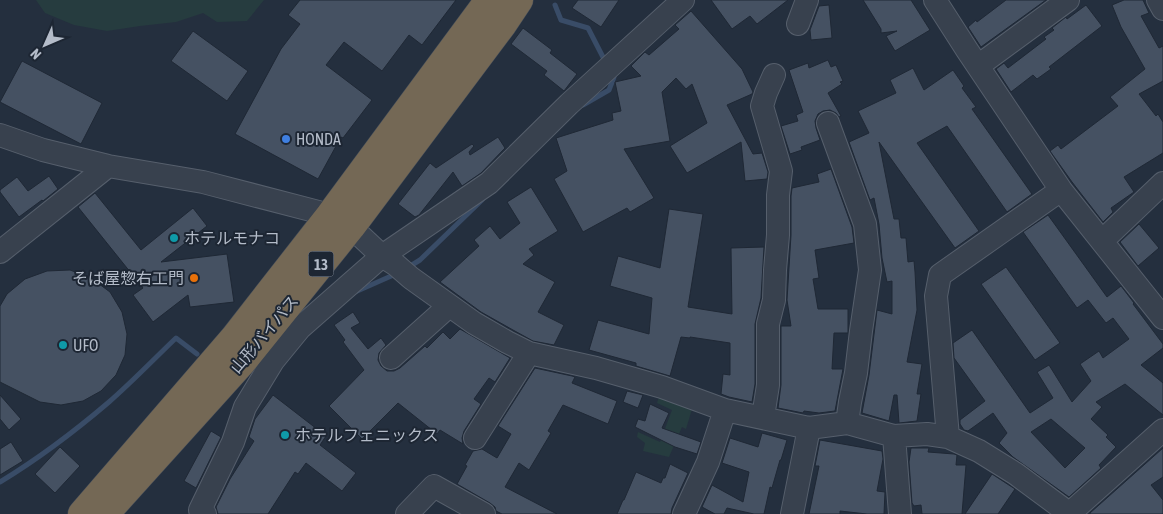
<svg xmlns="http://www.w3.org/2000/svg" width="1163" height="514" font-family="'Asap Condensed','Noto Sans JP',sans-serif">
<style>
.green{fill:#263c3f}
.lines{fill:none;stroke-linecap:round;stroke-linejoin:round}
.stream{stroke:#394c67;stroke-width:5}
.building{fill:#455162;stroke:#1f2835;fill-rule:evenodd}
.minor-casing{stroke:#565f6c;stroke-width:24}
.highway-casing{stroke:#434c59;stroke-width:29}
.minor{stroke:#38414e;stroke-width:22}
.highway{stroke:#746855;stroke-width:28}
.shop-dot{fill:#3f7fe0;stroke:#1d2633;stroke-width:2}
.culture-dot{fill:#0f9aa8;stroke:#1d2633;stroke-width:2}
.food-dot{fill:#e8710a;stroke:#1d2633;stroke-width:2}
.labels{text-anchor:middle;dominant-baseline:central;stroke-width:4;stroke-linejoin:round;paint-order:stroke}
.shield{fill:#1d2633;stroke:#878f9c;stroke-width:1}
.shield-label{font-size:15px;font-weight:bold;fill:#b4bcc9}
.poi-label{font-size:16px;fill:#b4bcc9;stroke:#1d2633;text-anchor:start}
.street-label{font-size:16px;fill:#b4bcc9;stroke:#1d2633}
</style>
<rect width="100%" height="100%" fill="#242f3e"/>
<path class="green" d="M36 0H264L247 21 217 22 203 13 176 22 140 26 107 31 74 25 45 13Z
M662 387 695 399 686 429 682 427 669 457 643 451 645 443 637 437 638 432 660 442 672 410 657 403Z"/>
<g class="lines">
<path class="stream" d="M555 5 561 20 588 28 606 63
M583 105 609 90 614 77 611 73
M407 268 420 260 482 200
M355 292 398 273
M0 482C38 459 75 431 109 402 132 382 154 359 176 338L197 354"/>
</g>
<path class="building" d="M300 0H456L422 45 409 35 382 71 344 42 326 65 372 100 343 138 341 137 318 179 235 134 281 49 300 24 288 15Z
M578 0H619L601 27 572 8Z
M711 0H788L757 24 750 16 732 29Z
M863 0H911L930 30 895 51 886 36 897 31 881 33V29Z
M1006 0H1046L981 47 968 27 976 20 977 22Z
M1124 0H1143L1149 13 1141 16 1159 48 1163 46V81L1139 94 1156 116 1158 114 1163 122V153L1124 177 1134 192 1111 208 1113 212 1103 222 1072 182 1050 151 1058 145 1061 149 1118 106 1110 97 1145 69 1121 27 1112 5Z
M829 5 832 38 811 40 810 30 819 6Z
M1086 5 1102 26 1049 67 1051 69 1037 79 1033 75 1011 92 996 69 1004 63 1008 68 1046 39 1044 37 1054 30 1052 28 1066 17 1067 19Z
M691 11 742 69 753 92 752 94 727 105 753 154 762 153 768 172 767 179 745 181 741 142 687 173 670 146 707 123 692 84 686 89 676 78 662 92 670 141 624 149 654 198 630 212 627 208 583 232 554 179 567 171 556 138 613 120 612 113 621 111 615 82 641 76 631 66 645 52 649 55 679 29 675 25Z
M523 28 552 50 550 53 577 74 564 91 544 75 547 71 511 44Z
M193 31 248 71 227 101 171 61Z
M828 60 831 67 836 65 843 81 840 82 842 84 828 93 841 116 839 117 836 113 830 110 823 111 818 114 815 121 816 128 820 140 801 147 802 150 790 154 781 126 798 121 796 115 803 112 789 70 808 63 809 68Z
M22 61 102 103 81 144 0 102Z
M913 68 924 90 953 70 964 86 962 88 976 107 972 109 1032 194 1007 212 947 126 917 143 979 231 955 248 879 142 894 219H899L901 238H906L908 262 914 261 915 272 917 310 907 362 922 364 917 394H921L917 421 899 423 897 395H894L889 421 862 413 869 375 877 310 892 314V281L887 282 882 258 879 224 874 198 870 200 849 142 869 133 858 111 896 93 890 80Z
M498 137 505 148 481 173 462 186 453 172 419 215 415 217 398 204 430 163 436 168 472 144 474 146 469 152 470 155Z
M831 169 852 227 854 243 815 250 819 278 813 279 818 309H848V333H834L832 369H843L835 411 819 413 804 411 803 413 778 408 781 385V326H791L787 300 791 235V196L792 188 819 182 817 174Z
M49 176 58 189 43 201 42 200 19 217 0 192V190L17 177 28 191Z
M531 187 558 231 529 249 534 255 523 264 555 282 538 312 564 325 554 345 533 341 513 330 481 312 440 282 479 246 474 240 490 226 500 239 520 223 507 202Z
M95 193 141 250 193 208 207 226 161 262 227 254 234 302 190 307 188 295 153 322 133 295 143 288 78 207Z
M669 209 703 214 688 307 732 314 731 248 764 247 761 298 755 324V384L752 402 729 397 721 394 723 374 730 375V343L690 337V338L681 337 670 376 636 366V363L589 350 598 320 649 334 652 298 610 286 618 256 660 268Z
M1048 215 1107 297 1121 286 1134 303 1133 304 1163 344V348L1141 365 1163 383V415L1125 384 1096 402 1102 407 1091 419 1108 435 1106 437 1116 447 1099 465 1101 468 1069 497 1013 457 999 443 1007 433 993 413 968 431 964 430 960 424V420L985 401 954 358 953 343 972 330 1030 413 1053 398 1037 372 1049 365 1072 402 1091 381 1080 364 1099 351 1103 358 1129 339 1113 318 1106 323 1088 300 1077 308 1023 232ZM1051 419 1085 448 1065 468 1031 432Z
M1139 224 1159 248 1138 266 1120 242Z
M1006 267 1060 343 1035 360 981 284Z
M70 270 91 278 110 292 122 312 127 334 125 355 116 375 101 391 83 401 61 405 40 402 0 382V306L7 294 25 279 47 271Z
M353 312 360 323 351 328 368 349 381 338 386 345 379 353 378 360 381 366 387 371H394L400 368 425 346 427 348 443 332 450 339 460 329 510 358 495 382 489 378 474 399 481 404 464 431 462 438 463 444 440 430 437 434 398 403 362 439 329 406 364 370 343 342 345 340 334 325Z
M535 368 572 376 575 377 572 383 617 401 608 424 563 405 548 431 551 433 529 470 519 463 505 487 557 514H502L496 511 495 507 490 503 457 484 467 466 465 465 473 451 482 449 497 458 511 434 498 426Z
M627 391 643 395 638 408 623 402Z
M0 395 21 419 9 430 0 419Z
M273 395 326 436 320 445 356 473 342 491 306 463 298 474 295 472 268 514H218L216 507 230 479 254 441 249 437 255 419Z
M650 404 669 413 662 428 701 442 697 454 675 447 635 427 638 419 645 421Z
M211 431 221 437 196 488 184 481Z
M762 433 787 440 781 460H780L772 488 770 487 764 514H754L727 508 724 514H715L702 507 712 485 743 502 749 472 722 463 730 438 758 447Z
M820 440 882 451 883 459 877 491 885 492 884 514H867L840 511V514H809L819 466H815Z
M11 442 23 461 0 475V449Z
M60 447 80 466 55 493 35 474Z
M911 448H929L928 452 954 454 957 455 956 465H966L962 514H922L921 505 914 506 912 503 909 462Z
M1163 448V477L1151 485 1163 500V514H1090V513Z
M670 464 688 473 672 508 671 514H617L623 500H624L636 472 661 483 663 478H665Z
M992 474 1015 489 998 514H965Z"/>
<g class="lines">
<defs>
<path id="minor" d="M683 0 569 104 489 183 382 256 396 265 411 278 474 323 507 342 529 353 596 368 662 387 725 410 809 428 847 423 894 436 927 434 948 437 979 451 1016 474 1070 514
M935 0 967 50 1061 190 1163 318
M1158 0 1163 9
M798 24 807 0
M978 66 1068 0
M828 123 865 224 870 270 861 331 856 373 850 402 847 423
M0 135 43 150 108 166 203 182 330 215 351 227 382 256 300 328 273 361 245 407 233 442 200 510 205 514
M1102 241 1163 183
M0 252 108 166
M391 358 449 306
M763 417 768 385V324L774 300 775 270 778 235V195L781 171 762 106 766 93 774 75
M894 436 900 514
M948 437 936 296 940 275 1061 190
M475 438 529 353
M407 514 434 486 484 514
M684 514 708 462 725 410
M792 514 809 428
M1069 514 1163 430"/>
<path id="highway" d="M82 514 234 338 330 215 489 0
M105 514 243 361 351 227 503 24 519 0"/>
</defs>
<use href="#minor" class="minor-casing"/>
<use href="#highway" class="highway-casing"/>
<use href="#minor" class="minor"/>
<use href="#highway" class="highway"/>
</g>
<circle class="shop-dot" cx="286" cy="139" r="5"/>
<g class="culture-dot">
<circle cx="174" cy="238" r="5"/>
<circle cx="63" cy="345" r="5"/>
<circle cx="285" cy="435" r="5"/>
</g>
<circle class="food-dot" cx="194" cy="278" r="5"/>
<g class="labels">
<rect class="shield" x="308.5" y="251.5" width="25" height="25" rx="4"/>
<g class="shield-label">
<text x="321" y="264">13</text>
</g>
<g class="poi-label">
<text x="296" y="139">HONDA</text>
<text x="184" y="238">ホテルモナコ</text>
<text x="184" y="278" text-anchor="end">そば屋惣右工門</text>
<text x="73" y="345">UFO</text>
<text x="295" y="435">ホテルフェニックス</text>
</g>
<g class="street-label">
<text transform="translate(264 334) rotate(-50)">山形バイパス</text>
</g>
</g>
<g transform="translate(45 45) rotate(225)" stroke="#1d2633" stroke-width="4" paint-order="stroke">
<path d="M0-4L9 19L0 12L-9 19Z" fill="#b4bcc9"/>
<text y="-8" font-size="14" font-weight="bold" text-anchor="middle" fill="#b4bcc9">N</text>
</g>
</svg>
